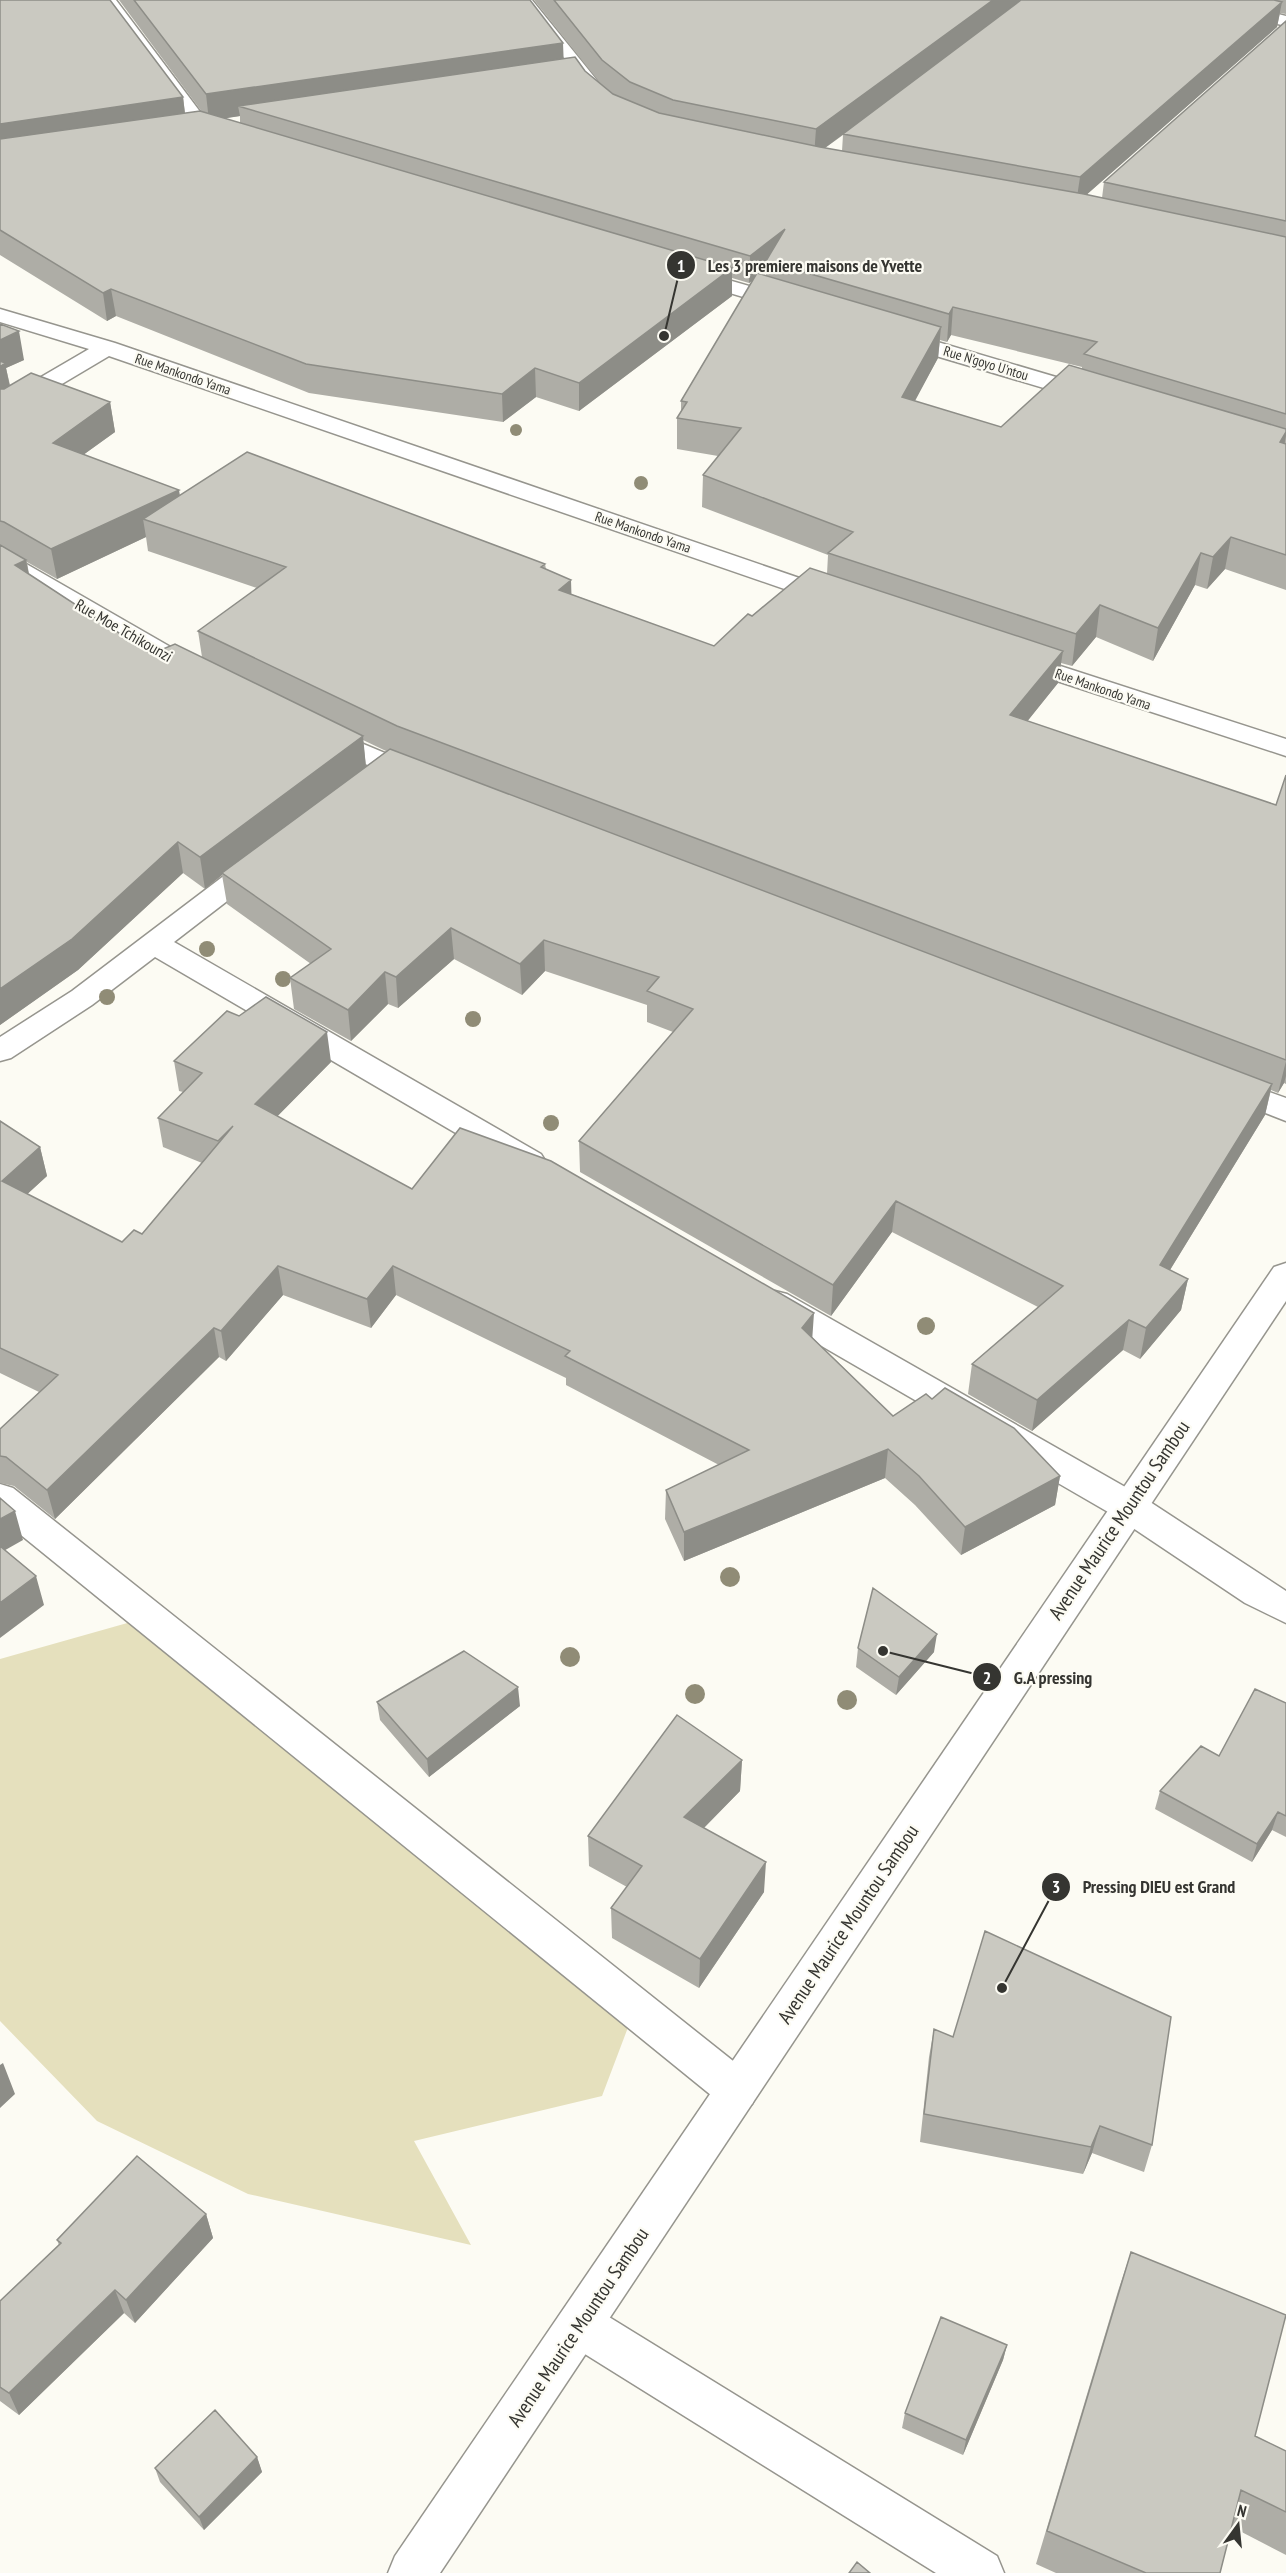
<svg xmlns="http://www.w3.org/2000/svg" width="1286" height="2573" font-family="'PT Sans Narrow',sans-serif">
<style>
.green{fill:#e5e0bd}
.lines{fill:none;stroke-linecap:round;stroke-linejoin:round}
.street-casing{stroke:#96958e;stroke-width:3}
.secondary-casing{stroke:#96958e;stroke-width:3}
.street{fill:#fff;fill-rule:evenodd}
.secondary{fill:#fff;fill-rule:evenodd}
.tree{fill:#908c76}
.wall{fill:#aeada6;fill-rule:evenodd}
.shaded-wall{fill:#8d8d87}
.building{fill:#cac9c1;stroke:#8d8d87;stroke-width:1.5}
.labels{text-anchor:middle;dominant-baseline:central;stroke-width:4.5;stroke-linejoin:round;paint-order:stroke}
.far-street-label{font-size:14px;fill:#353531;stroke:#fcfbf3}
.street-label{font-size:16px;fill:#353531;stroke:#fcfbf3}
.near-street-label{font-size:20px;fill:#353531;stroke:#fcfbf3}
.leader{fill:none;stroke:#353531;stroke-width:2}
.callout-dot{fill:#353531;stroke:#fcfbf3;stroke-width:2}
.mark-label{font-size:18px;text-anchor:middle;font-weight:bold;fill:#fff}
.callout-label{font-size:18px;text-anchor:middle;font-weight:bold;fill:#353531;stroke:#fcfbf3;stroke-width:4.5;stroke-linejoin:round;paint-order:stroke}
</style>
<rect width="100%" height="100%" fill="#fcfbf3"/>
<path class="green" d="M145 1618 638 2001 602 2096 414 2141 471 2245 248 2194 97 2121 0 2021V1659Z"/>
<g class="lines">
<defs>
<path id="street" d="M98 0H116L210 125 213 129 210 133H196Z
M514 0H532L604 89 607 93 604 97H590Z
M1188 0H1220L1286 16V26L1191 4Z
M690 269 798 300 801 305 798 310 790 311 683 279 679 275 683 271Z
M0 309 115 343 843 593 846 598 843 603 834 605 825 603 109 356 8 416 0 418V401L89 349 0 322Z
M897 330 1100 390 1103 395 1100 400 1092 402 1084 400 889 342 886 337 889 332Z
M0 552 9 554 207 668 211 673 207 678 198 681 189 678 0 569Z
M1017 652 1286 739V756L1008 665 1004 660 1008 655Z
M325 728 428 771 432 777 428 783 418 785 408 783 316 742 312 736 316 730Z
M260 853 270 856 274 862 270 868 174 942 541 1154 546 1162 541 1170 530 1173 519 1170 155 957 92 1005 11 1058 0 1061V1037L72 991 250 856Z
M1225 1076 1286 1098V1121L1214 1093 1210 1086 1214 1079Z
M775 1291 787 1294 1141 1496 1286 1591V1623L1245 1603 1115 1516 763 1312 758 1303 763 1294Z
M0 1484 13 1488 752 2076 758 2090 752 2104 737 2110 722 2104 0 1518Z
M580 2302 596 2309 997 2556 1004 2573H936L564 2341 557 2325 564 2309Z"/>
<path id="secondary" d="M1286 1263V1301L440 2573H388L395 2556 1274 1267Z"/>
</defs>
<use href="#street" class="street-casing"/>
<use href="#secondary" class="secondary-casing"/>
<use href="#street" class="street"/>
<use href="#secondary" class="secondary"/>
</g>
<g class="tree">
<circle cx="516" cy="430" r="6"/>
<circle cx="641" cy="483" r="7"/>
<circle cx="207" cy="949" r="8"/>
<circle cx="283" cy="979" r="8"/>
<circle cx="107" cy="997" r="8"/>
<circle cx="473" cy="1019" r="8"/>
<circle cx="551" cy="1123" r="8"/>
<circle cx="926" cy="1326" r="9"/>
<circle cx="730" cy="1577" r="10"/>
<circle cx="570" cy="1657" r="10"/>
<circle cx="695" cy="1694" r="10"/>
<circle cx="847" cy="1700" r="10"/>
</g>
<path class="wall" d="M0 0 183 97 185 113 202 112 119 0H530L564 58 585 71 601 84 534 0H1286V14L1280 13 1277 27 1086 195 1102 198 1104 182 1286 21V444H1284H1286V590L1225 569 1207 589 1195 585 1153 661 1096 637 1072 666 1061 663 1058 683 1027 721 1276 805 1286 775V1084L1284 1083 1278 1093 1271 1090 1265 1115 1170 1270 1188 1279 1181 1310 1140 1359 1123 1350 1032 1431 968 1394 972 1364 1038 1307 892 1232 831 1316 580 1172 579 1141 673 1032 647 1022V1005L545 971 522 995 454 959 398 1008 388 1004 351 1041 294 1009 290 978 311 964 227 904 222 875 205 889 183 873 78 970 0 1025V324L24 360 6 368 10 385 110 402 115 432 83 455 180 496 545 564 546 569 571 594 714 646 752 616 827 574 828 555 702 507 703 475 718 456 677 449V418L681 413V401L754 280 749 283 732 278V296L579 411 536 397 503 422 309 393 116 316 107 321 0 255ZM240 116V123L224 118ZM843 135 842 151 825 148ZM766 270V276L761 274 764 272ZM951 335 1082 367V369L1001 427 914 401 938 358 940 340 947 342ZM146 537 148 551 257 588 198 631 202 657 151 654 29 574 27 562 57 579ZM363 740 386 751 366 767Z
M174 1061 331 1062 277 1116 412 1189 812 1337 893 1416 932 1399 1060 1476 1055 1505 961 1555 915 1505 885 1478 684 1561 665 1519 666 1490 719 1465 566 1385V1378L396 1295 371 1328 283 1295 226 1361 219 1357 55 1519 14 1486 0 1483V1429L39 1392 0 1373V1121L40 1147 47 1176 27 1194 122 1242 142 1234 202 1163 163 1147 158 1118 183 1092 179 1091Z
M858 1648 934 1652 896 1695 856 1667Z
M377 1702 520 1706 429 1777 380 1720Z
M1286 1703V1837L1272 1830 1252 1862 1155 1809 1160 1791 1219 1756Z
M742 1760 740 1791 704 1828 764 1892 699 1988 612 1938 611 1908 627 1887 589 1866 588 1836Z
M934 2029 1152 2145 1144 2172 1092 2153 1083 2174 920 2142 929 2057Z
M206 2214 213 2238 135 2323 124 2313 19 2415 0 2401V2301L59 2245 57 2240Z
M1131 2252 1255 2436 1286 2451V2555L1232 2527 1220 2573H1056L1036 2564 1118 2291Z
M1007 2345 1003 2360 963 2455 902 2428 905 2413Z
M257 2457 262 2472 204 2530 160 2482 155 2468Z"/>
<path class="shaded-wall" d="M993 0H1024L814 156 816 129Z
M1282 2 1277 27 1076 204 1080 177Z
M563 43 564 68 238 106 240 116 209 121 206 94Z
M183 97 186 123 0 151V124Z
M785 229 766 261V270L749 283 750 256Z
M732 268V296L579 411V383Z
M111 289 116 316 107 321 103 293Z
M953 307 951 335 947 342 949 314Z
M941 327 938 358 900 429 902 397Z
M19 331 24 360 6 368 11 392 0 399V340Z
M535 368 536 397 503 422 502 394Z
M110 402 115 432 58 473 53 443Z
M1286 432V436L1281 461 1280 442Z
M179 490 184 520 143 519 146 537 57 579 51 549Z
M1231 537 1225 569 1207 589 1213 557Z
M1201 553 1195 585 1153 661 1158 628Z
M26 560 32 590 15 565Z
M571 580 572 612 559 590Z
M1100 605 1096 637 1072 666 1076 634Z
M1063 651 1058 683 1006 748 1010 715Z
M363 736 366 767 222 873V875L205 889 200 857Z
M178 842 183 873 78 970 0 1025V989Z
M451 928 454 959 398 1008 396 977Z
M544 940 545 971 522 995 520 964Z
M385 972 388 1004 351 1041 348 1010Z
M327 1032 331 1062 260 1134 255 1104Z
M1286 1061V1076L1284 1083 1278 1093Z
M1272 1084 1265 1115 1154 1296 1160 1265Z
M40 1147 47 1176 9 1211 2 1181Z
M896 1201 892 1232 831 1316 833 1285Z
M278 1266 283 1295 226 1361 221 1331Z
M393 1266 396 1295 371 1328 367 1299Z
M1188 1279 1181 1310 1140 1359 1146 1328Z
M814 1313 812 1342 802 1328Z
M1129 1320 1123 1350 1032 1431 1037 1400Z
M214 1328 219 1357 55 1519 47 1490Z
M888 1449 885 1478 684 1561V1532Z
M1060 1476 1055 1505 961 1555 965 1527Z
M15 1511 23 1540 0 1553V1519Z
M36 1576 44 1605 0 1638V1603Z
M937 1634 934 1652 896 1695 899 1677Z
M518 1687 520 1706 429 1777 427 1759Z
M742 1760 740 1791 684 1848V1817Z
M1278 1812 1272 1830 1252 1862 1257 1844Z
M766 1862 764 1892 699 1988 700 1959Z
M3 2063 15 2094 0 2108V2065Z
M1100 2126 1092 2153 1083 2174 1091 2147Z
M206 2214 213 2238 135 2323 126 2300Z
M115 2290 124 2313 19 2415 9 2393Z
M1007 2345 1003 2360 963 2455 966 2440Z
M257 2457 262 2472 204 2530 199 2517Z"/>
<path class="building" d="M0 0H110L183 97 0 124Z
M134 0H530L563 43 206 94Z
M554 0H993L816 129 673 100 630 82 602 60Z
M1021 0H1274L1282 2 1080 177 843 134Z
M1286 21V221L1104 182Z
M575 57 585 71 613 94 659 113 820 147 1084 194 1286 237V414L1084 354 1097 342 953 307 949 314 766 261 785 229 750 256 238 106Z
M200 111 732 268 579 383 535 368 502 394 306 364 111 289 103 293 0 230V139Z
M757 273 941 327 902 397 1001 427 1069 365 1286 429V432L1280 442 1286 444V555L1231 537 1213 557 1201 553 1158 628 1100 605 1076 634 828 553 853 532 703 475 741 428 677 418 687 402 681 401Z
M0 324 19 331 0 340Z
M0 361 5 363 0 367Z
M31 373 110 402 53 443 179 490 51 549 4 522 0 521V389H4Z
M247 452 545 564 541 567 571 580 559 590 714 646 748 614 752 616 810 568 1063 651 1010 715 1276 805 1286 775V1060L397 726 198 631 286 567 143 519Z
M0 545 26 560 15 565 151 654 175 644 363 736 200 857 178 842 72 939 0 989Z
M390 749 1272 1084 1160 1265 1188 1279 1146 1328 1129 1320 1037 1400 972 1364 1063 1286 896 1201 833 1285 579 1141 693 1009 647 991 659 977 544 940 520 964 451 928 396 977 385 972 348 1010 290 978 331 949 222 873Z
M266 997 327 1032 255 1104 412 1189 460 1128 551 1161 814 1313 802 1328 893 1416 926 1394 932 1399 945 1388 1014 1428 1060 1476 965 1527 919 1476 888 1449 684 1532 666 1490 749 1450 565 1356 570 1351 393 1266 367 1299 278 1266 221 1331 214 1328 47 1490 6 1457 0 1456V1429L58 1375 0 1348V1121L40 1147 2 1181 122 1242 134 1230 142 1234 233 1126 218 1141 158 1118 202 1073 174 1061 227 1011 239 1016Z
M0 1498 15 1511 0 1519Z
M0 1546 36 1576 0 1603Z
M873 1588 937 1634 899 1677 858 1648Z
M464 1651 518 1687 427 1759 377 1702Z
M1255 1689 1286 1703V1816L1278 1812 1257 1844 1160 1791 1201 1746 1219 1756Z
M677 1715 742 1760 684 1817 766 1862 700 1959 611 1908 642 1866 588 1836Z
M985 1931 1171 2017 1152 2145 1100 2126 1091 2147 924 2114 934 2029 953 2037Z
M137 2156 206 2214 126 2300 115 2290 9 2393 0 2387V2301L61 2243 57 2240Z
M1131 2252 1286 2315 1255 2436 1286 2451V2512L1241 2490 1220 2573H1146L1047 2531Z
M941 2317 1007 2345 966 2440 905 2413Z
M215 2410 257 2457 199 2517 155 2468Z
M857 2562 870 2573H849Z"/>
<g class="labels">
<g class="far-street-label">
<text transform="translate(986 363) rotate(17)">Rue N'goyo U'ntou</text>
<text transform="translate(183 374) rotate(19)">Rue Mankondo Yama</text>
<text transform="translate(643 532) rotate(19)">Rue Mankondo Yama</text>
<text transform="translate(1103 689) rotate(19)">Rue Mankondo Yama</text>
</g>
<g class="street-label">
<text transform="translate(124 630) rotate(30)">Rue Moe Tchikounzi</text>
</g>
<g class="near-street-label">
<text transform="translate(1119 1520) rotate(-56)">Avenue Maurice Mountou Sambou</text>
<text transform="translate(848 1924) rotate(-56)">Avenue Maurice Mountou Sambou</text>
<text transform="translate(578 2327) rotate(-56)">Avenue Maurice Mountou Sambou</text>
</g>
</g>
<path class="leader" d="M664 336L681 265M883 1651L987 1677M1002 1988L1056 1887"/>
<g class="callout-dot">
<circle cx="664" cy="336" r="6"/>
<circle cx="883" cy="1651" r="6"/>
<circle cx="1002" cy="1988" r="6"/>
<circle cx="681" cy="265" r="15"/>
<circle cx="987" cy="1677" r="15"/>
<circle cx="1056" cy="1887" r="15"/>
</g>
<g class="mark-label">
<text x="681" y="272">1</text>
<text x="987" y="1684">2</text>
<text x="1056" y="1893">3</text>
</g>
<g class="callout-label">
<text x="815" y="272">Les 3 premiere maisons de Yvette</text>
<text x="1053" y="1684">G.A pressing</text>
<text x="1159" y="1893">Pressing DIEU est Grand</text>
</g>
<g transform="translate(1238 2525) rotate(15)" stroke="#fcfbf3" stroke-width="4.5" paint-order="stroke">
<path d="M0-4.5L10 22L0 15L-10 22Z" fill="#353531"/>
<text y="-9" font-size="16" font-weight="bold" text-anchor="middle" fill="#353531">N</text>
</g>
</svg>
